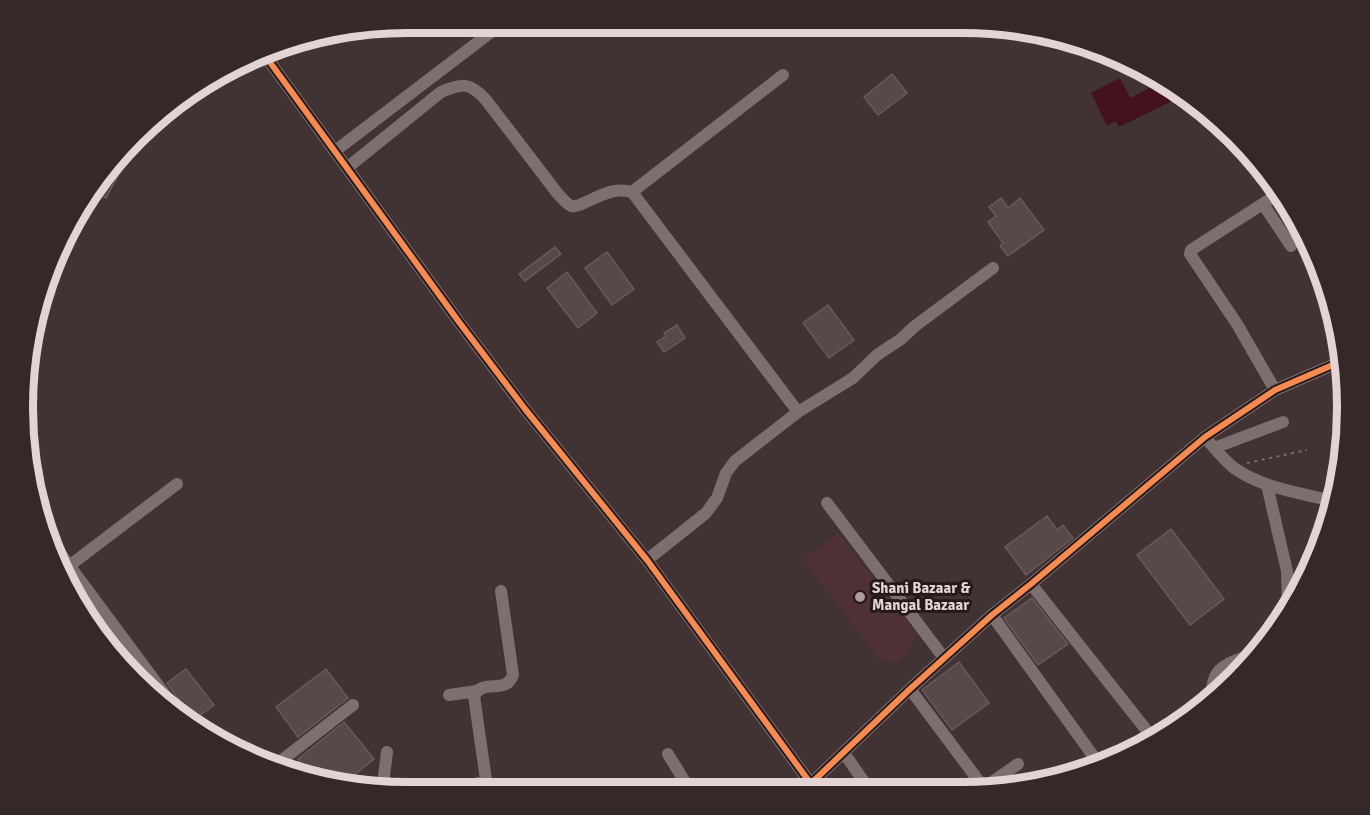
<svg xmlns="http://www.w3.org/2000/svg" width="1370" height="815" font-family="Signika,sans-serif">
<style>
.built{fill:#503136}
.water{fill:#43121e}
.building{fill:#59484a;stroke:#675a5c;stroke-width:1.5}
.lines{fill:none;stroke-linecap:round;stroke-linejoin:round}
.path{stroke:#7b6d6f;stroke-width:2;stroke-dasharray:3 4.5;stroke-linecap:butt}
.minor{stroke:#7d6e70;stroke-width:12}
.cycleway-casing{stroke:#25191a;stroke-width:10}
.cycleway{stroke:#f68b52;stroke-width:6}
.poi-dot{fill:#ab9b9d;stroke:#25191a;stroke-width:2}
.labels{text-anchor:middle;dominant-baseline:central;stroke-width:6;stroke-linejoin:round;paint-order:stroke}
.poi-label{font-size:15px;font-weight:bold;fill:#e4d3d5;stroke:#25191a;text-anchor:start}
.rim{fill:none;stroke:#e4d3d5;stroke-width:8}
</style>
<rect width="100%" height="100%" fill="#413234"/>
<path class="built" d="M838 533 917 635 900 663 881 661 803 560Z"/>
<path class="water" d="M1120 78 1130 98 1163 81 1177 88 1182 96 1119 127 1116 121 1107 126 1091 93Z"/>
<path class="building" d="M892 74 907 93 878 115 864 97Z
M121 155 126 161 106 198 93 191 102 173Z
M1001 198 1008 208 1020 198 1044 230 1008 256 1000 246 1003 243 988 222 996 216 989 207Z
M555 247 561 254 525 281 519 274Z
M607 252 634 289 612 305 585 268Z
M567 272 597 313 578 328 547 288Z
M828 305 854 340 829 358 803 323Z
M677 325 685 338 664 352 657 342 666 336 664 333Z
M1047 516 1057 530 1063 525 1073 538 1026 575 1005 547Z
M1171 529 1224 599 1190 625 1137 555Z
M1032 598 1068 644 1038 665 1004 618Z
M96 616 130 662 127 665 102 642 91 620Z
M959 662 989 703 952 730 922 690Z
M186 669 214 705 193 720 167 683Z
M326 669 348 698 298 737 276 707Z
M344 722 374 759 343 784 313 778 298 759Z"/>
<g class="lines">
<path class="path" d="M1247 463 1307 450"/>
<path class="minor" d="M264 54 459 322 525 409 647 560 811 784
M127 149 129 153
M335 151 503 23
M347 168 441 92C462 83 470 82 486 100L558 194C562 198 567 205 572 206 577 207 582 204 586 202 602 195 615 187 632 192L798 412
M632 192 783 75
M1263 204 1291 246
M1275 390 1237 324 1190 254 1191 250 1281 192
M1205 437C1214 448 1223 459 1234 468 1262 488 1300 493 1333 501
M1214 448 1283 422
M1267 485 1287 571 1288 607
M827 503 944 658
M43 530 181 716
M647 560 706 513 717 498 726 473 735 461 798 412 853 378 877 355 901 339 915 326 993 268
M69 566 177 484
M1031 584 1155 741
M992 615 1099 764
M910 689 987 792
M449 695 477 691
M1212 700C1210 664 1227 665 1255 653
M844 753 871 792
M668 754 691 792
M273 767 353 705
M979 791 1018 764
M382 792 387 752
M450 792 453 788 480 783 486 780 474 696C484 677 505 696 513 675L501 591
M802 792 910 689 992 615 1031 584 1205 437 1275 390 1335 364 1340 358"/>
<defs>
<path id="cycleway" d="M264 54 459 322 525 409 647 560 811 784
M802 792 910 689 992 615 1031 584 1205 437 1275 390 1335 364 1340 358"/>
</defs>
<use href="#cycleway" class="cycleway-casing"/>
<use href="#cycleway" class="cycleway"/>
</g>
<circle class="poi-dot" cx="860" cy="597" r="6"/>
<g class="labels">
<g class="poi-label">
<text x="872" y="588">Shani Bazaar &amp;<tspan x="872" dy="17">Mangal Bazaar</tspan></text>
</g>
</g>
<path d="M0 0H1370V815H0ZM407 33H963A374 374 0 0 1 1337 407V408A374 374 0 0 1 963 782H407A374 374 0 0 1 33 408V407A374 374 0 0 1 407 33Z" fill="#342829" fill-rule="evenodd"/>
<path class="rim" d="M407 33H963A374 374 0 0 1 1337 407V408A374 374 0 0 1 963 782H407A374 374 0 0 1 33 408V407A374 374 0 0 1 407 33Z"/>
</svg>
